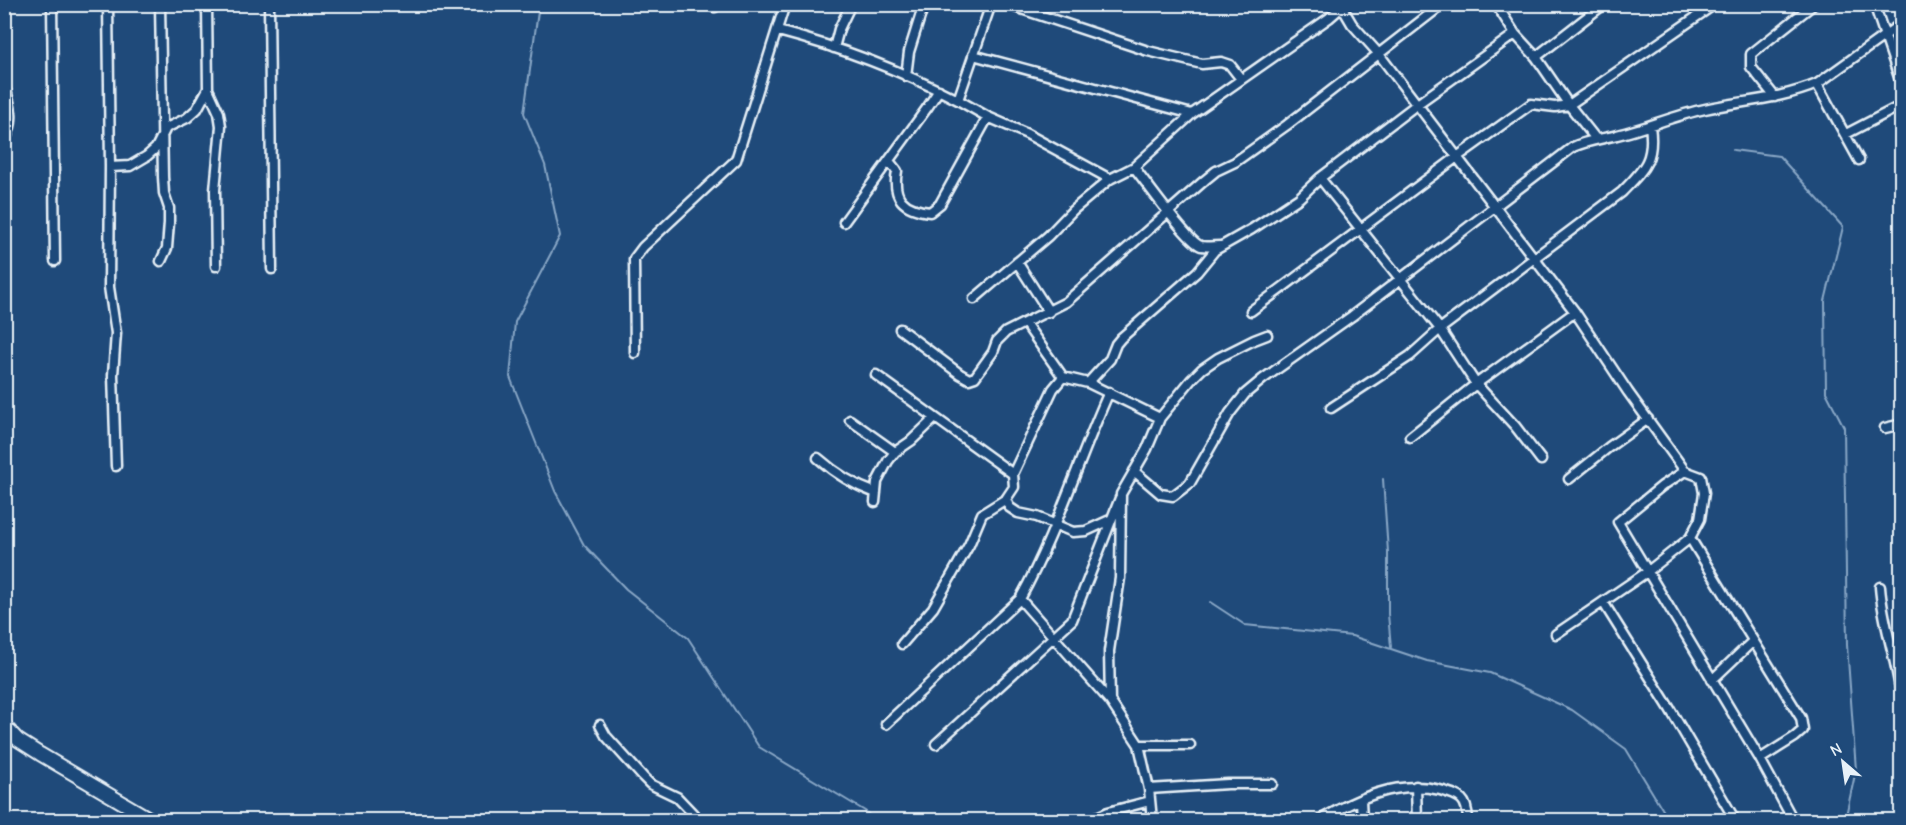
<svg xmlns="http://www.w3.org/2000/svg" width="1906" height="825" font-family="'Comic Neue',sans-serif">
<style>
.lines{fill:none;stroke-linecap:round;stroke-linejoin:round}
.stream{stroke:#89a7c6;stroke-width:2}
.street-casing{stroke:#e8f1f8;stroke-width:13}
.secondary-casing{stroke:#e8f1f8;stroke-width:16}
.street{stroke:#1f4a7a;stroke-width:8}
.secondary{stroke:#1f4a7a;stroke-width:12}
</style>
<rect width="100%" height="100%" fill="#1f4a7a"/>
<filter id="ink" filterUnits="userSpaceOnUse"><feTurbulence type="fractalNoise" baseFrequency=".0167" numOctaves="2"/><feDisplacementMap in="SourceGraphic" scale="12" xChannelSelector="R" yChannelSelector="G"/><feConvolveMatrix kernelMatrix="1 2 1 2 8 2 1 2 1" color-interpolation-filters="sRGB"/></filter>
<g filter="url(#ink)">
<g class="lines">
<path class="stream" d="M539 4 524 113 545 165 560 236 515 322 510 377 555 491 584 545 626 589 688 638 759 747 865 811 875 820
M1733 150 1779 156 1843 227 1825 301 1826 392 1844 427 1847 645 1856 770 1845 820
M1383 479 1388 552V614L1391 647
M1210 602 1245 625 1352 636 1427 661 1490 673 1572 710 1626 749 1669 820"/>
<defs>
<path id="street" d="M52 4 55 261
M108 4 110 167 109 287 116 333 113 375 116 466
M160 4 163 177 164 193 169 208V223L167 248 161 261
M207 4 208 89 219 113 221 126 215 190 216 266
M269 4 272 269
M1006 4 1148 51 1202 64 1221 62 1230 65 1241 79
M1496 4 1515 34 1536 57 1569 105 1596 139
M1874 4 1902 86
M715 7 716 4
M1342 7 1352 24 1378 53 1575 312 1628 392 1685 471 1701 477 1704 493 1700 519 1690 538 1647 572 1556 634
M778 31C839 47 902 71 958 100L991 4
M834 48 839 29 851 4
M973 55 1192 114
M1536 57 1604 4
M906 76 909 52 924 4
M1817 84 1859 160
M4 85C11 105 16 123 4 141
M1775 97 1751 67V54L1814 4
M958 100 988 117 1027 134 1110 179
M1846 134 1902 105
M889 161 897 171C892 198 903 209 930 212L940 204 988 117
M110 167 130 166 147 156 156 148 166 128 187 118 197 109 208 89
M1134 167C1144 180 1189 243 1201 246 1206 247 1214 246 1220 246
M1320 178 1440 329 1476 384 1515 426 1541 460
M844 222 927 108 939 90
M1017 262 1049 312
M974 299 1048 236 1073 210 1110 179 1134 167 1192 114 1329 18 1344 5
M1251 311 1457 157 1531 104 1555 107 1569 105 1715 4
M1025 323 1063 377
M900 329 960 374 969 379 975 377 993 352 997 341 1006 332 1066 302 1205 180 1216 171 1235 162 1287 125 1443 4
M635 353 634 259 643 247 736 160 785 4
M876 375 1013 474
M1331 408 1410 356 1440 329 1622 192C1644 169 1655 160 1650 126
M1160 418 1088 383 1110 359 1116 344 1121 338 1197 272 1215 250 1252 229 1299 198 1320 178 1416 105 1515 34
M850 420 895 452
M1885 428 1902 424
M1410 437 1476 384 1575 312
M818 458C836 474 853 485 876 493
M1134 471 1161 494 1173 496 1190 483 1230 413 1245 394 1263 379 1352 316 1573 147C1588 140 1602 139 1617 135 1647 128 1675 115 1705 109 1742 101 1781 99 1817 84L1902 23
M1685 471 1662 486 1618 522 1760 759 1793 820
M1569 479 1609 447 1648 419
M1006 499 1009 507 1018 513 1037 517 1073 532 1086 531 1110 520
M875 502 877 482 888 461 895 452 911 441 935 418
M1690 538 1801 718 1803 730 1795 737 1760 759
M1880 587C1883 626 1898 663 1902 703
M1020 599 1110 701
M1603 602 1670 709 1735 820
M902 644 933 608 969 545 982 514 1006 499 1014 487 1013 474 1053 389 1063 377 1088 383
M1712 680 1753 641
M886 724 1020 599C1056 534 1078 461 1109 392
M600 725 606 736 643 777 650 784 677 797 699 820
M936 744 1072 620 1120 498
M1139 745H1190
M1416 786 1417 820
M1149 789 1228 784H1272
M1361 800 1362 820
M1091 820 1108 812 1150 801
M1152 820 1149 789 1139 745 1110 701 1109 651 1120 578 1121 494 1147 449 1160 418 1191 380 1202 369 1218 358 1254 340 1267 335
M1320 820C1356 799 1398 779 1440 790 1461 796 1467 798 1468 820"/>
<path id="secondary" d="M4 725 18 740 40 754 152 820"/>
</defs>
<use href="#street" class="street-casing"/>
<use href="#secondary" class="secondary-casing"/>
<use href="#street" class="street"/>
<use href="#secondary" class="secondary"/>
</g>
</g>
<rect width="1906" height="825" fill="none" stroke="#1f4a7a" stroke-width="24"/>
<rect x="12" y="12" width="1882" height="801" fill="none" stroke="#e8f1f8" stroke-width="2" filter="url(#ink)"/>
<g transform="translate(1843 762) rotate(331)" stroke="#1f4a7a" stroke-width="4.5" paint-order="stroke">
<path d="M0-4.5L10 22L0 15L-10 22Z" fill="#e8f1f8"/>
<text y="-9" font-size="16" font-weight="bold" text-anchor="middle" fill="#e8f1f8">N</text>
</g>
</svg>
